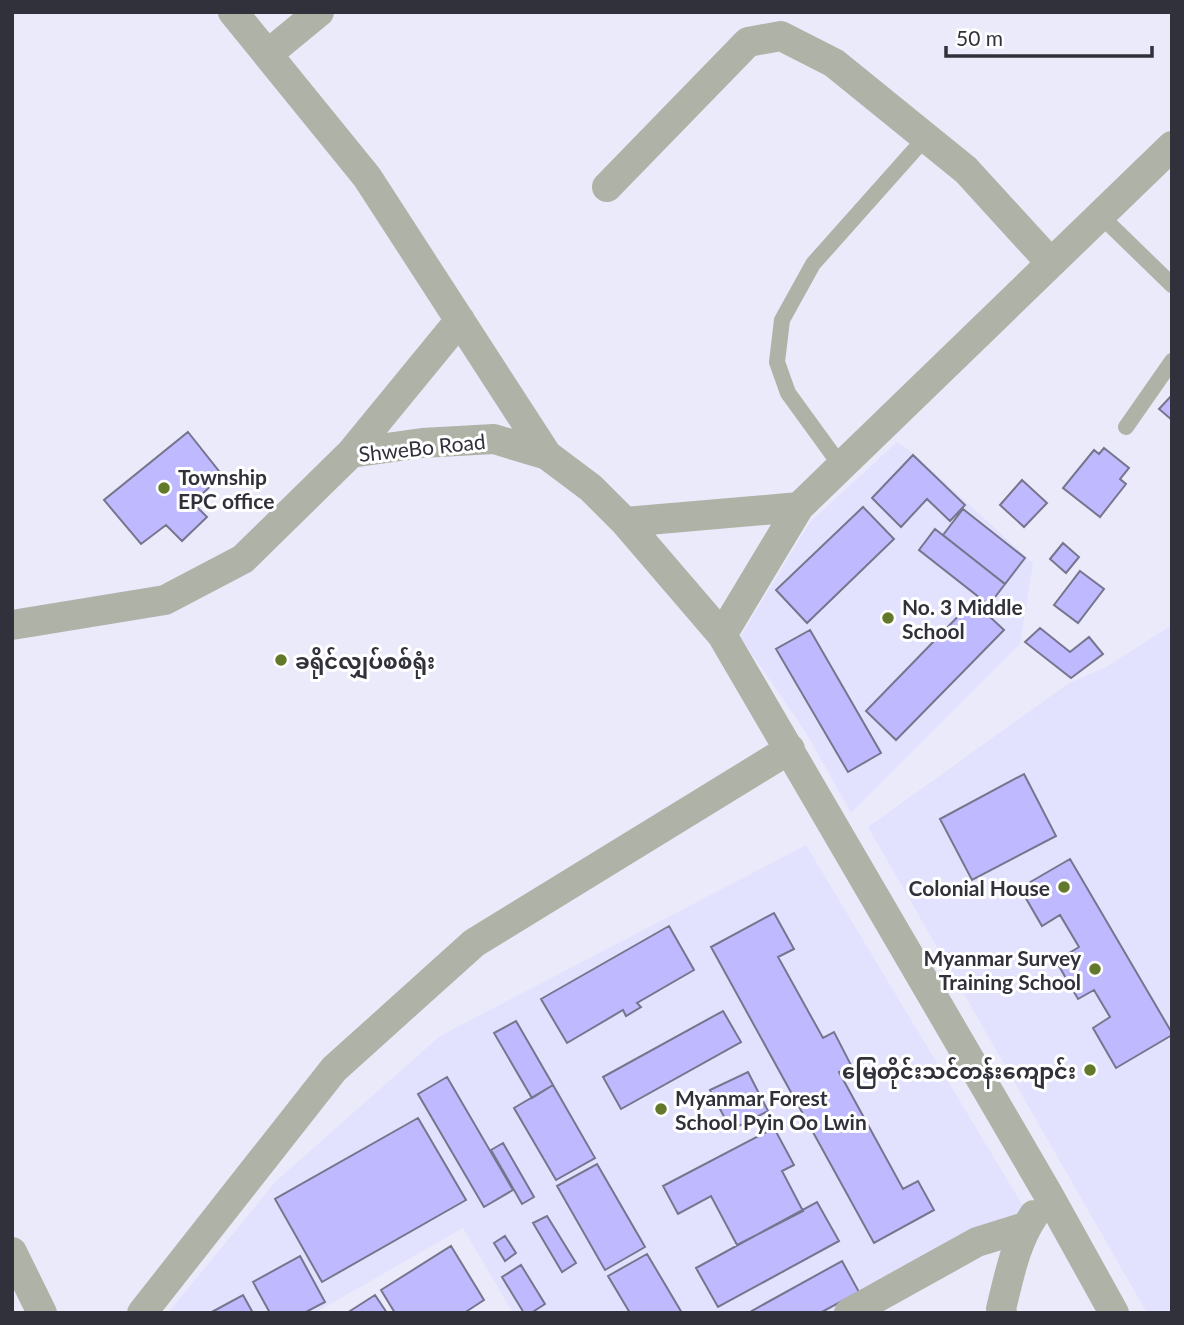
<svg xmlns="http://www.w3.org/2000/svg" width="1184" height="1325" font-family="Lato,'Noto Sans Myanmar',sans-serif">
<style>
.built{fill:#e3e2fe}
.building{fill:#bfbaff;stroke:#76758d;stroke-width:2}
.lines{fill:none;stroke-linecap:round;stroke-linejoin:round}
.service{stroke:#afb3a7;stroke-width:16}
.minor{stroke:#afb3a7;stroke-width:30}
.poi-dot{fill:#62782a;stroke:#fff;stroke-width:2.5}
.labels{text-anchor:middle;dominant-baseline:central;stroke-width:6;stroke-linejoin:round;paint-order:stroke}
.street-label{font-size:21px;fill:#31313b;stroke:#fff}
.poi-label{font-size:21px;font-weight:bold;fill:#31313b;stroke:#fff;text-anchor:start}
</style>
<rect width="100%" height="100%" fill="#ebeafb"/>
<path class="built" d="M897 442 913 453 1033 563 1020 644 851 813 805 731 740 637 810 522Z
M1172 625V1313H1147L868 827 1069 683 1106 667Z
M806 845 1026 1211 836 1313H513L463 1228 315 1313H168L276 1181 440 1036Z"/>
<path class="building" d="M1172 395V420L1159 409Z
M188 432 222 475 193 503 207 517 182 541 166 525 141 544 104 500Z
M1104 448 1129 468 1120 479 1126 484 1100 517 1063 488 1094 450 1099 454Z
M913 455 965 505 950 521 927 499 901 527 872 498Z
M1022 480 1047 503 1024 527 1000 505Z
M863 507 894 539 807 623 776 590Z
M963 509 1025 558 1005 584 943 535Z
M935 529 1005 584 989 605 919 550Z
M1063 543 1079 557 1066 573 1050 559Z
M1080 571 1104 589 1078 623 1054 605Z
M973 601 1004 630 896 740 866 711Z
M1040 628 1070 652 1089 637 1103 654 1071 678 1025 642Z
M810 630 881 753 848 772 776 649Z
M1024 774 1056 836 972 880 940 819Z
M1070 859 1172 1033V1035L1116 1068 1093 1028 1110 1017 1094 990 1078 999 1056 961 1079 947 1060 915 1042 926 1020 888Z
M774 913 794 949 778 957 823 1038 834 1032 851 1065 839 1072 903 1189 918 1181 934 1210 874 1243 711 947Z
M669 926 694 970 637 1003 641 1007 626 1016 623 1010 567 1043 541 999Z
M723 1011 741 1042 621 1109 603 1077Z
M516 1021 553 1085 532 1098 494 1033Z
M748 1072 768 1111 731 1130 710 1090Z
M447 1077 513 1190 484 1207 418 1094Z
M553 1085 595 1158 556 1180 514 1108Z
M418 1118 466 1200 322 1282 275 1199Z
M774 1128 794 1165 782 1171 803 1211 737 1245 711 1196 678 1214 663 1186Z
M503 1143 534 1197 522 1204 491 1150Z
M597 1164 645 1247 605 1270 557 1186Z
M817 1202 839 1241 718 1307 696 1268Z
M547 1216 576 1263 562 1272 533 1223Z
M505 1236 516 1253 505 1261 494 1243Z
M451 1246 484 1300 464 1313H395L381 1290Z
M647 1254 682 1313H630L608 1276Z
M300 1256 325 1302 304 1313H270L253 1282Z
M842 1261 859 1292 820 1313H748Z
M521 1265 545 1304 531 1313H524L502 1277Z
M243 1295 253 1313H210Z
M375 1295 387 1313H347Z"/>
<g class="lines">
<path class="service" d="M1100 215 1172 285
M1126 427 1172 361
M841 466 788 393 777 362 782 320 813 264 926 137"/>
<path class="minor" d="M233 12 367 177 547 455 591 488 625 522 722 635 1048 1194 1114 1313
M268 54 319 12
M607 187 748 42 781 36 834 63 966 170 1051 263
M351 453 460 320
M625 522 799 507 1172 146
M12 625 165 600 243 559 351 453 422 443 494 439 547 455
M722 635 799 507
M12 1252 42 1313
M142 1313 334 1069 474 943 790 749
M849 1313 977 1242 1025 1227
M1002 1313 1001 1309C1009 1277 1015 1243 1034 1215"/>
</g>
<g class="poi-dot">
<circle cx="164" cy="488" r="7"/>
<circle cx="888" cy="618" r="7"/>
<circle cx="281" cy="660" r="7"/>
<circle cx="1064" cy="887" r="7"/>
<circle cx="1095" cy="969" r="7"/>
<circle cx="1090" cy="1070" r="7"/>
<circle cx="661" cy="1109" r="7"/>
</g>
<g class="labels">
<g class="street-label">
<text transform="translate(422 447) rotate(-6)">ShweBo Road</text>
</g>
<g class="poi-label">
<text x="178" y="476">Township<tspan x="178" dy="24">EPC office</tspan></text>
<text x="902" y="606">No. 3 Middle<tspan x="902" dy="24">School</tspan></text>
<text x="295" y="660">ခရိုင်လျှပ်စစ်ရုံး</text>
<text x="1050" y="887" text-anchor="end">Colonial House</text>
<text x="1081" y="957" text-anchor="end">Myanmar Survey<tspan x="1081" dy="24">Training School</tspan></text>
<text x="1076" y="1070" text-anchor="end">မြေတိုင်းသင်တန်းကျောင်း</text>
<text x="675" y="1097">Myanmar Forest<tspan x="675" dy="24">School Pyin Oo Lwin</tspan></text>
</g>
</g>
<rect width="1184" height="1325" fill="none" stroke="#31313b" stroke-width="28"/>
<path d="M946 46v10h206v-10" fill="none" stroke="#31313b" stroke-width="3.5"/>
<text x="956" y="46" font-size="21" fill="#31313b" stroke="#ffffff" stroke-width="5" paint-order="stroke">50 m</text>
</svg>
